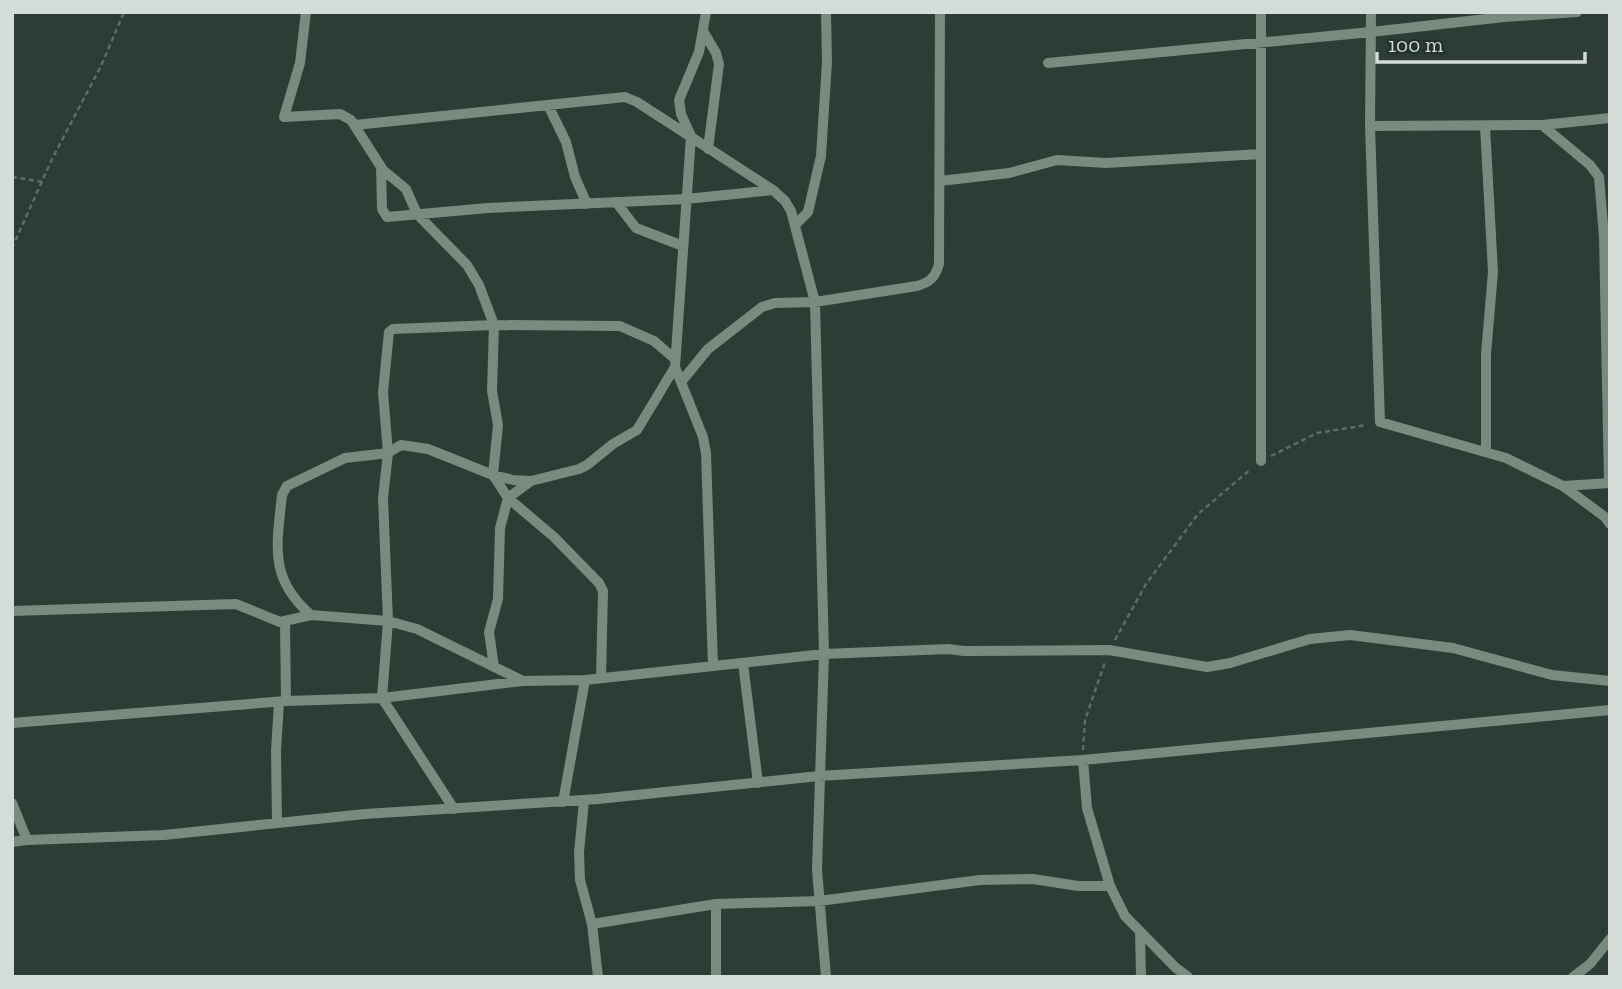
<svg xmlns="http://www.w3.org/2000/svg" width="1622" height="989" font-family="'Zilla Slab',serif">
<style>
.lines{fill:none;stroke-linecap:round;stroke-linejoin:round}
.path{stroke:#5f6c65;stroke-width:2.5;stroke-dasharray:5 3.5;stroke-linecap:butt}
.street{stroke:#798a81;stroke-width:10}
</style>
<rect width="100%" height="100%" fill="#2d3c34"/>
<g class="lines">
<path class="path" d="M12 177 44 182
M12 248 52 159 101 66 124 12
M1271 456 1317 433 1367 425
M1115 640 1146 584 1198 514 1251 469
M1083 750 1085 720 1105 662"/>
<path class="street" d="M306 12 300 63 284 117 340 114 351 120 383 170 406 189 417 214 467 265 479 285 494 325 492 391 498 425 493 475 508 498 554 537 599 583 603 591 601 678
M706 12 699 52 679 100 681 114 691 136 675 367 703 437 706 453 713 666
M1371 12 1370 126 1380 422 1506 458 1563 486 1605 517 1610 524
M703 31 716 53 719 64 708 149
M1048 63 1371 32 1504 17 1577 12
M548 105 566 142 575 177 587 204
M355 125 625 97 637 102 773 190 785 201 791 211 815 302 824 654 817 870 826 977
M1542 125 1590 165 1599 177 1604 237 1609 483
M1370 126 1542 125 1610 118
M1485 126 1493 272 1486 354V452
M381 167 382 209 387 217 488 208 686 199 773 190
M940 181 1009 173 1057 160 1106 163 1261 154
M616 202 636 228 683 246
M796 224 808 212 821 156 827 62 826 12
M681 382 708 349 762 307 775 303 815 302 917 286C930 282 935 278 939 264L940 12
M1261 461V12
M1563 486 1610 483
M12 611 236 604 280 622 311 615 388 621 417 629 523 681
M311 615C268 578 277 545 282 495L287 486 345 458 388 453 401 445 428 449 493 475 513 480 531 481 579 469 587 465 613 444 637 430 675 367
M285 622 286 701
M743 663 758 783
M494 667 489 632 498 599 500 528 508 498 531 481
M12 723 286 701 382 698 523 681 585 680 824 654 948 649 964 651 1109 650 1207 667 1230 663 1310 639 1350 635 1453 648 1552 675 1610 681
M1083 760 1087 808 1110 886 1125 916 1175 967 1188 977
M584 801 579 852 580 880 592 924 598 977
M563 802 585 680
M12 803 27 840
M454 809 382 698 388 621 383 498 388 453 383 392 389 332 393 329 494 325 620 326 654 341 675 359
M277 823 276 751 279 702
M12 842 27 840 164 835 365 814 598 799 819 776 1083 760 1610 710
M592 924 716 904 819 901 980 880 1033 879 1078 886H1110
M1140 931 1141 977
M716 977V904
M1573 977 1590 964 1610 939"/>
</g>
<rect width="1622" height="989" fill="none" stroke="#d3dcd7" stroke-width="28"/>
<path d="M1377 52v10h208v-10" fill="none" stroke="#d3dcd7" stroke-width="3.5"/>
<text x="1388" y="52" font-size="21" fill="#d3dcd7" stroke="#23322a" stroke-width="5" paint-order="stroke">100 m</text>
</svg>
